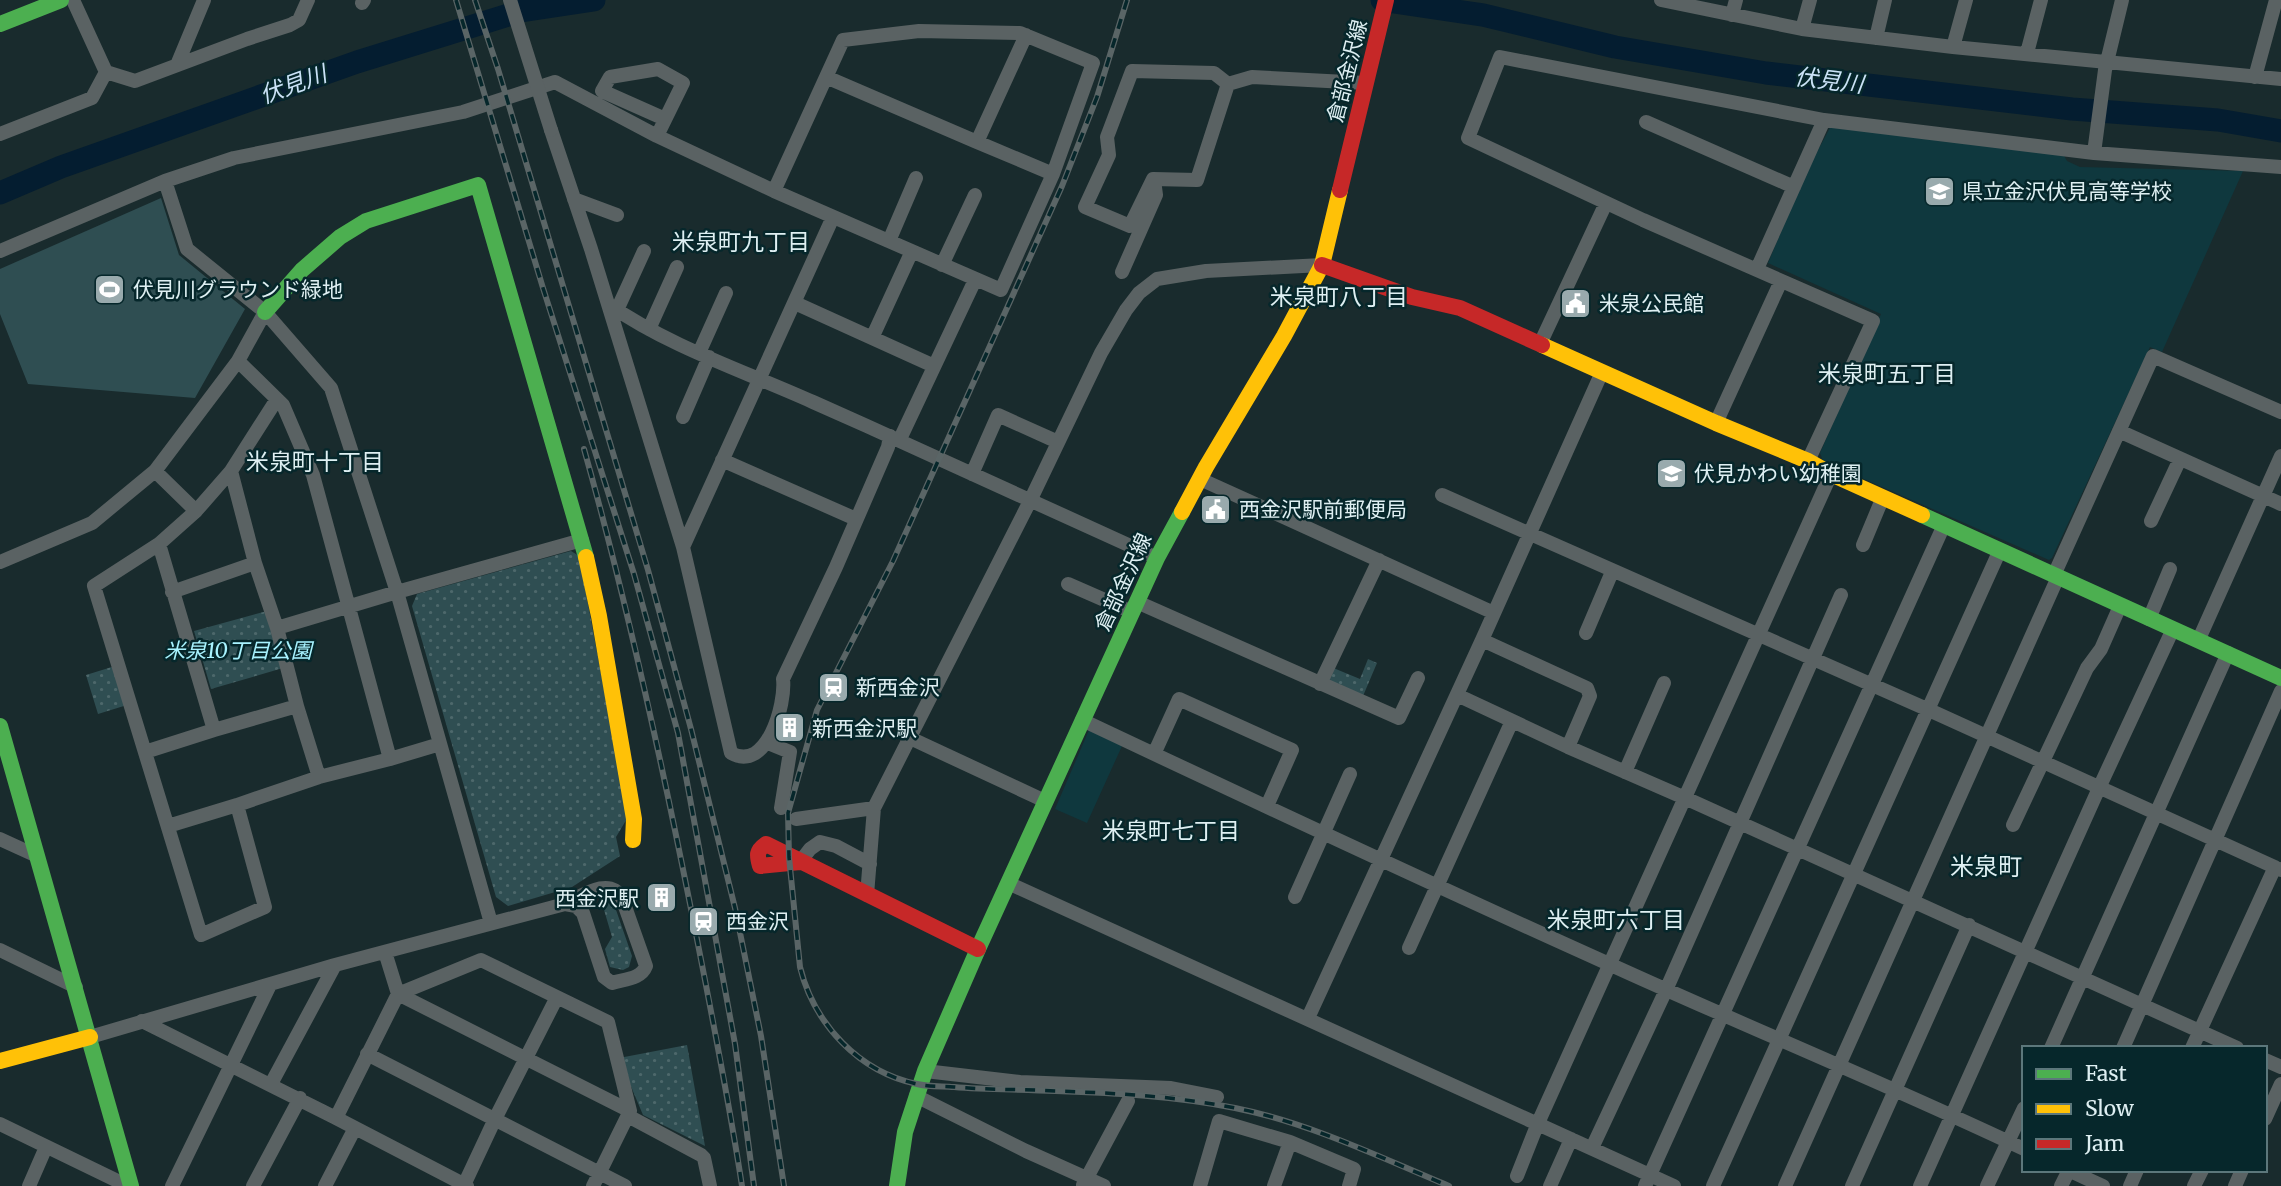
<svg xmlns="http://www.w3.org/2000/svg" width="2281" height="1186" font-family="Merriweather,'Noto Sans JP',serif">
<style>
.built{fill:#0f383e}
.grass{fill:url(#grass-dots)}
.pitch{fill:#2f4e52}
.lines{fill:none;stroke-linecap:round;stroke-linejoin:round}
.river{stroke:#041d30;stroke-width:23}
.street{stroke:#5a6263;stroke-width:14}
.fast{stroke:#4caf50;stroke-width:16}
.slow{stroke:#ffc107;stroke-width:16}
.jam{stroke:#c62828;stroke-width:16}
.rail-casing{stroke:#5a6566;stroke-width:6}
.rail{stroke:#06272b;stroke-width:3.5;stroke-dasharray:10;stroke-linecap:butt}
.street-bridge{stroke:#5a6263;stroke-width:14}
.labels{text-anchor:middle;dominant-baseline:central;stroke-width:5;stroke-linejoin:round;paint-order:stroke}
.street-label{font-size:21px;fill:#deeff2;stroke:#06272b}
.poi-label{font-size:21px;fill:#deeff2;stroke:#06272b;text-anchor:start}
.park-label{font-size:21px;font-style:italic;fill:#a8f3ff;stroke:#06272b}
.water-label{font-size:23px;font-style:italic;fill:#cbe3f7;stroke:#06272b}
.neighbourhood-label{font-size:23px;fill:#deeff2;stroke:#06272b}
.quarter-label{font-size:24px;fill:#deeff2;stroke:#06272b}
</style>
<defs>
<pattern id="grass-dots" width="8" height="8" patternUnits="userSpaceOnUse" patternTransform="scale(1.75)"><rect width="8" height="8" fill="#2f4e52"/><path d="M2 2h.1M6 6h.1" fill="none" stroke="#4d686b" stroke-width="1.8" stroke-linecap="round"/></pattern>
</defs>
<rect width="100%" height="100%" fill="#192b2d"/>
<path class="built" d="M1831 126 2063 154 2067 161 2080 167 2243 171 2162 352 2150 347 2052 558 2049 560 1823 461 1820 453 1881 314 1768 263 1805 174Z
M1089 730 1122 746 1087 823 1055 809Z"/>
<path class="grass" d="M571 551 579 556 628 817 616 837 620 856 572 887 508 906 496 897 412 606 417 594Z
M267 611 283 668 211 689 194 631Z
M1368 659 1377 663 1363 696 1330 682 1327 676 1331 667 1360 679Z
M115 666 127 705 98 714 86 675Z
M607 900 615 907 632 956 629 967 623 970 610 967 605 949 612 937 602 903Z
M687 1045 705 1146 643 1115 619 1058Z"/>
<path class="pitch" d="M161 198 179 255 245 309 195 398 28 384 0 314V269Z"/>
<g class="lines">
<path class="river" d="M1382 0 1483 15 1615 47 1766 73 2072 109 2218 120 2281 131
M0 193 61 167 357 62 521 11 594 0"/>
<path class="street" d="M73 0 106 72 135 81 247 39 290 25 299 20 308 0
M1661 0 1802 29 1953 47 2281 79
M362 3 364 0
M1732 15 1736 0
M1802 29 1810 0
M1876 38 1885 0
M1953 47 1966 0
M2027 53 2041 0
M177 65 204 0
M826 77 977 142 1026 35
M2255 77 2276 0
M1228 84 1197 180 1153 179 1130 226 1085 207 1109 155 1107 137 1132 71 1214 73 1228 84 1252 77 1365 83
M1646 122 1794 187
M551 130 591 249 683 547
M0 134 92 98 106 72
M657 136 683 83 658 69 610 77 602 91 665 119
M977 142 1053 174
M2094 153 2105 70 2122 0
M165 181 187 249 265 312 331 388 397 592 491 923
M574 199 617 215
M833 217 683 547 731 753C767 773 786 704 783 679L836 567 888 447 890 436
M889 241 916 178
M0 251 165 181 234 158 463 112 555 82 657 136 774 191 1001 290 1053 174 1093 63 1020 33 919 31 843 40 774 191
M942 265 975 195
M1757 269 1824 120 2094 153 2281 167
M1122 272 1156 195 1154 180
M795 303 934 366
M608 304C670 347 744 371 813 402 928 453 1042 506 1157 558
M617 310 644 251
M649 329 677 267
M872 338 912 251
M1540 344 1606 203
M699 353 726 293
M238 361 283 405 313 475 390 759 319 777
M683 417 709 357
M1716 423 1781 281
M2119 431 2281 504
M900 439 975 280
M722 460 856 519
M1808 461 1873 321 1643 220 1468 138 1500 57 1824 120
M155 471 196 511 159 544 214 730 297 706 277 628
M231 471 277 399
M972 474 998 415 1058 442
M1200 479 1494 613
M1442 495 1929 710 2281 870
M196 511 231 471 255 563
M2151 521 2180 459
M159 544 94 586 201 935 265 907 237 805 168 826
M1863 545 1883 497
M0 562 92 523 155 471 238 361 265 312
M2054 575 2153 356 2281 412
M1068 584 1132 612
M172 592 255 563 277 628 397 592 582 540
M1137 602 1399 718 1418 678
M2149 619 2170 569
M1586 633 1612 572
M2199 639 2281 456
M1482 640 1587 688 1590 696 1568 747
M1320 684 1379 560
M1457 695 1568 747 1685 798 2237 1048
M1082 720C1258 803 1433 885 1609 964 1747 1027 1887 1084 2024 1149
M910 738 1045 801
M768 743 790 752 781 808
M145 752 214 730
M1154 754 1179 699 1292 750 1267 806
M390 759 440 744
M1625 772 1664 683
M234 806 319 777 297 706
M796 819 874 808
M2013 825 2087 668 2101 649 2120 606
M0 839 37 856
M800 862 810 849 820 842 836 846 870 864
M1008 883 1674 1186
M867 895 874 808 1030 501 1101 353 1126 310 1139 293 1157 279 1206 271 1322 265
M1295 897 1350 774
M1409 948 1512 721
M0 950 76 987
M385 952 398 994 481 960 608 1022 630 1111 593 1186
M1308 1018 1482 640 1602 372
M142 1021 336 1118 398 994 630 1111
M90 1037 335 965 565 904C582 896 609 876 622 898L646 966C641 979 625 979 612 983L604 977 583 913 576 906 565 904
M2051 1048 2228 653
M2123 1048 2281 691
M2192 1048 2275 867
M367 1054 625 1186
M2265 1060 2281 1067
M925 1071 1020 1082 1171 1088 1217 1097
M271 1084 335 965
M916 1096 1026 1151 1104 1186
M628 1116 701 1155 704 1158 710 1186
M336 1118 467 1186
M2265 1119 2281 1084
M0 1124 128 1186
M1592 1148 1666 990 1841 595
M2068 1170 2103 1186
M1517 1176 1538 1123 1831 474
M464 1185 494 1121 556 999
M1083 1185 1128 1101
M29 1186 46 1147
M172 1186 270 985
M253 1186 300 1098
M325 1186 355 1128
M1200 1186 1219 1121 1290 1142 1354 1169 1349 1186
M1274 1186 1290 1142
M1550 1186 1571 1139
M1645 1186 1944 525
M1713 1186 2000 550
M1785 1186 2058 577
M1852 1186 1969 925
M1920 1186 2099 788 2173 629
M1987 1186 2024 1108
M2061 1186 2069 1170
M2130 1186 2137 1170
M2194 1186 2202 1170
M2235 1186 2242 1170"/>
<path class="fast" d="M0 24 61 0
M265 312 302 270 340 237 366 221 478 185 586 557
M1922 515 2281 678
M0 726 131 1186
M897 1186 905 1132 925 1071 978 949 1157 558 1182 512"/>
<path class="slow" d="M1542 345 1716 423 1808 461 1831 474 1922 515
M1182 512 1206 467 1284 336 1322 265 1340 190
M586 557 599 616 634 819 633 840
M0 1061 90 1037"/>
<path class="jam" d="M1340 190 1386 0
M1322 265 1412 297 1460 308 1542 345
M800 862 760 866C757 855 756 851 766 844L978 949"/>
<defs>
<path id="rail" d="M456 0 543 288 634 574 678 733 735 1044 754 1186
M475 0 498 69 648 570 691 729 735 908 761 1036 784 1186
M1127 0 1097 97 1062 186 893 561 817 710 788 813 789 857 800 967C814 1024 859 1072 917 1084 929 1087 942 1086 954 1087 988 1090 1021 1089 1055 1091 1115 1093 1175 1096 1235 1108 1310 1123 1379 1157 1449 1186
M584 449C627 602 661 758 692 914 710 1005 728 1095 742 1186"/>
</defs>
<use href="#rail" class="rail-casing"/>
<use href="#rail" class="rail"/>
<path class="street-bridge" d="M510 0 551 130"/>
</g>
<defs>
<symbol id="school-square" viewBox="-11 -11 22 22"><rect x="-9" y="-9" width="18" height="18" rx="4" fill="#99aaad" stroke="#06272b"/><path d="M0-5L7-2L0 1L-7-2ZM-4 1L0 2.5L4 1V4Q0 6-4 4Z" fill="#fff"/></symbol>
<symbol id="stadium-square" viewBox="-11 -11 22 22"><rect x="-9" y="-9" width="18" height="18" rx="4" fill="#99aaad" stroke="#06272b"/><path d="M0-5a6.5 5 0 1 0 0 10a6.5 5 0 1 0 0-10ZM-3.5-1.8h7v3.6h-7Z" fill="#fff"/></symbol>
<symbol id="civic-square" viewBox="-11 -11 22 22"><rect x="-9" y="-9" width="18" height="18" rx="4" fill="#99aaad" stroke="#06272b"/><path d="M-.6-6.5H3V-4.5H.6V-3L4-1V1h2V6H-6V1h2V-1L-.6-3ZM-1.2 2.5V6h2.4V2.5Z" fill="#fff"/></symbol>
<symbol id="station-square" viewBox="-11 -11 22 22"><rect x="-9" y="-9" width="18" height="18" rx="4" fill="#99aaad" stroke="#06272b"/><path d="M-3-6H3Q5-6 5-4V2Q5 4 3 4L4.5 6H3L1.5 4h-3L-3 6H-4.5L-3 4Q-5 4-5 2V-4Q-5-6-3-6ZM-3.5-4v3h7v-3ZM-3.5 1v1.5H-2V1ZM2 1v1.5H3.5V1Z" fill="#fff"/></symbol>
<symbol id="building-square" viewBox="-11 -11 22 22"><rect x="-9" y="-9" width="18" height="18" rx="4" fill="#99aaad" stroke="#06272b"/><path d="M-4-6H4V6H1V3H-1V6H-4ZM-2.5-4.3h1.7v1.8h-1.7ZM.8-4.3h1.7v1.8H.8ZM-2.5-1h1.7V.8h-1.7ZM.8-1h1.7V.8H.8Z" fill="#fff"/></symbol>
</defs>
<g fill-rule="evenodd">
<use href="#school-square" x="1922" y="174" width="35" height="35"/>
<use href="#stadium-square" x="92" y="272" width="35" height="35"/>
<use href="#civic-square" x="1558" y="286" width="35" height="35"/>
<use href="#school-square" x="1654" y="456" width="35" height="35"/>
<use href="#civic-square" x="1198" y="492" width="35" height="35"/>
<use href="#station-square" x="816" y="670" width="35" height="35"/>
<use href="#building-square" x="772" y="710" width="35" height="35"/>
<use href="#building-square" x="644" y="880" width="35" height="35"/>
<use href="#station-square" x="686" y="904" width="35" height="35"/>
</g>
<g class="labels">
<g class="street-label">
<text transform="translate(1347 71) rotate(-76)">倉部金沢線</text>
<text transform="translate(1123 582) rotate(-65)">倉部金沢線</text>
</g>
<g class="poi-label">
<text x="1962" y="191">県立金沢伏見高等学校</text>
<text x="133" y="289">伏見川グラウンド緑地</text>
<text x="1599" y="303">米泉公民館</text>
<text x="1694" y="473">伏見かわい幼稚園</text>
<text x="1239" y="509">西金沢駅前郵便局</text>
<text x="856" y="687">新西金沢</text>
<text x="812" y="728">新西金沢駅</text>
<text x="639" y="898" text-anchor="end">西金沢駅</text>
<text x="726" y="921">西金沢</text>
</g>
<g class="park-label">
<text x="238" y="650">米泉10丁目公園</text>
</g>
<g class="water-label">
<text transform="translate(1829 80) rotate(7)">伏見川</text>
<text transform="translate(293 84) rotate(-20)">伏見川</text>
</g>
<g class="neighbourhood-label">
<text x="741" y="241">米泉町九丁目</text>
<text x="1339" y="296">米泉町八丁目</text>
<text x="1887" y="373">米泉町五丁目</text>
<text x="315" y="461">米泉町十丁目</text>
<text x="1171" y="830">米泉町七丁目</text>
<text x="1616" y="919">米泉町六丁目</text>
</g>
<g class="quarter-label">
<text x="1986" y="866">米泉町</text>
</g>
</g>
<rect x="2022" y="1046" width="245" height="126" fill="#06272b" stroke="#5c777b" stroke-width="2"/>
<rect x="2036" y="1069" width="35" height="10" fill="#4caf50" stroke="#5c777b" stroke-width="2"/>
<text x="2085" y="1081" font-size="21" fill="#deeff2">Fast</text>
<rect x="2036" y="1104" width="35" height="10" fill="#ffc107" stroke="#5c777b" stroke-width="2"/>
<text x="2085" y="1116" font-size="21" fill="#deeff2">Slow</text>
<rect x="2036" y="1139" width="35" height="10" fill="#c62828" stroke="#5c777b" stroke-width="2"/>
<text x="2085" y="1151" font-size="21" fill="#deeff2">Jam</text>
</svg>
